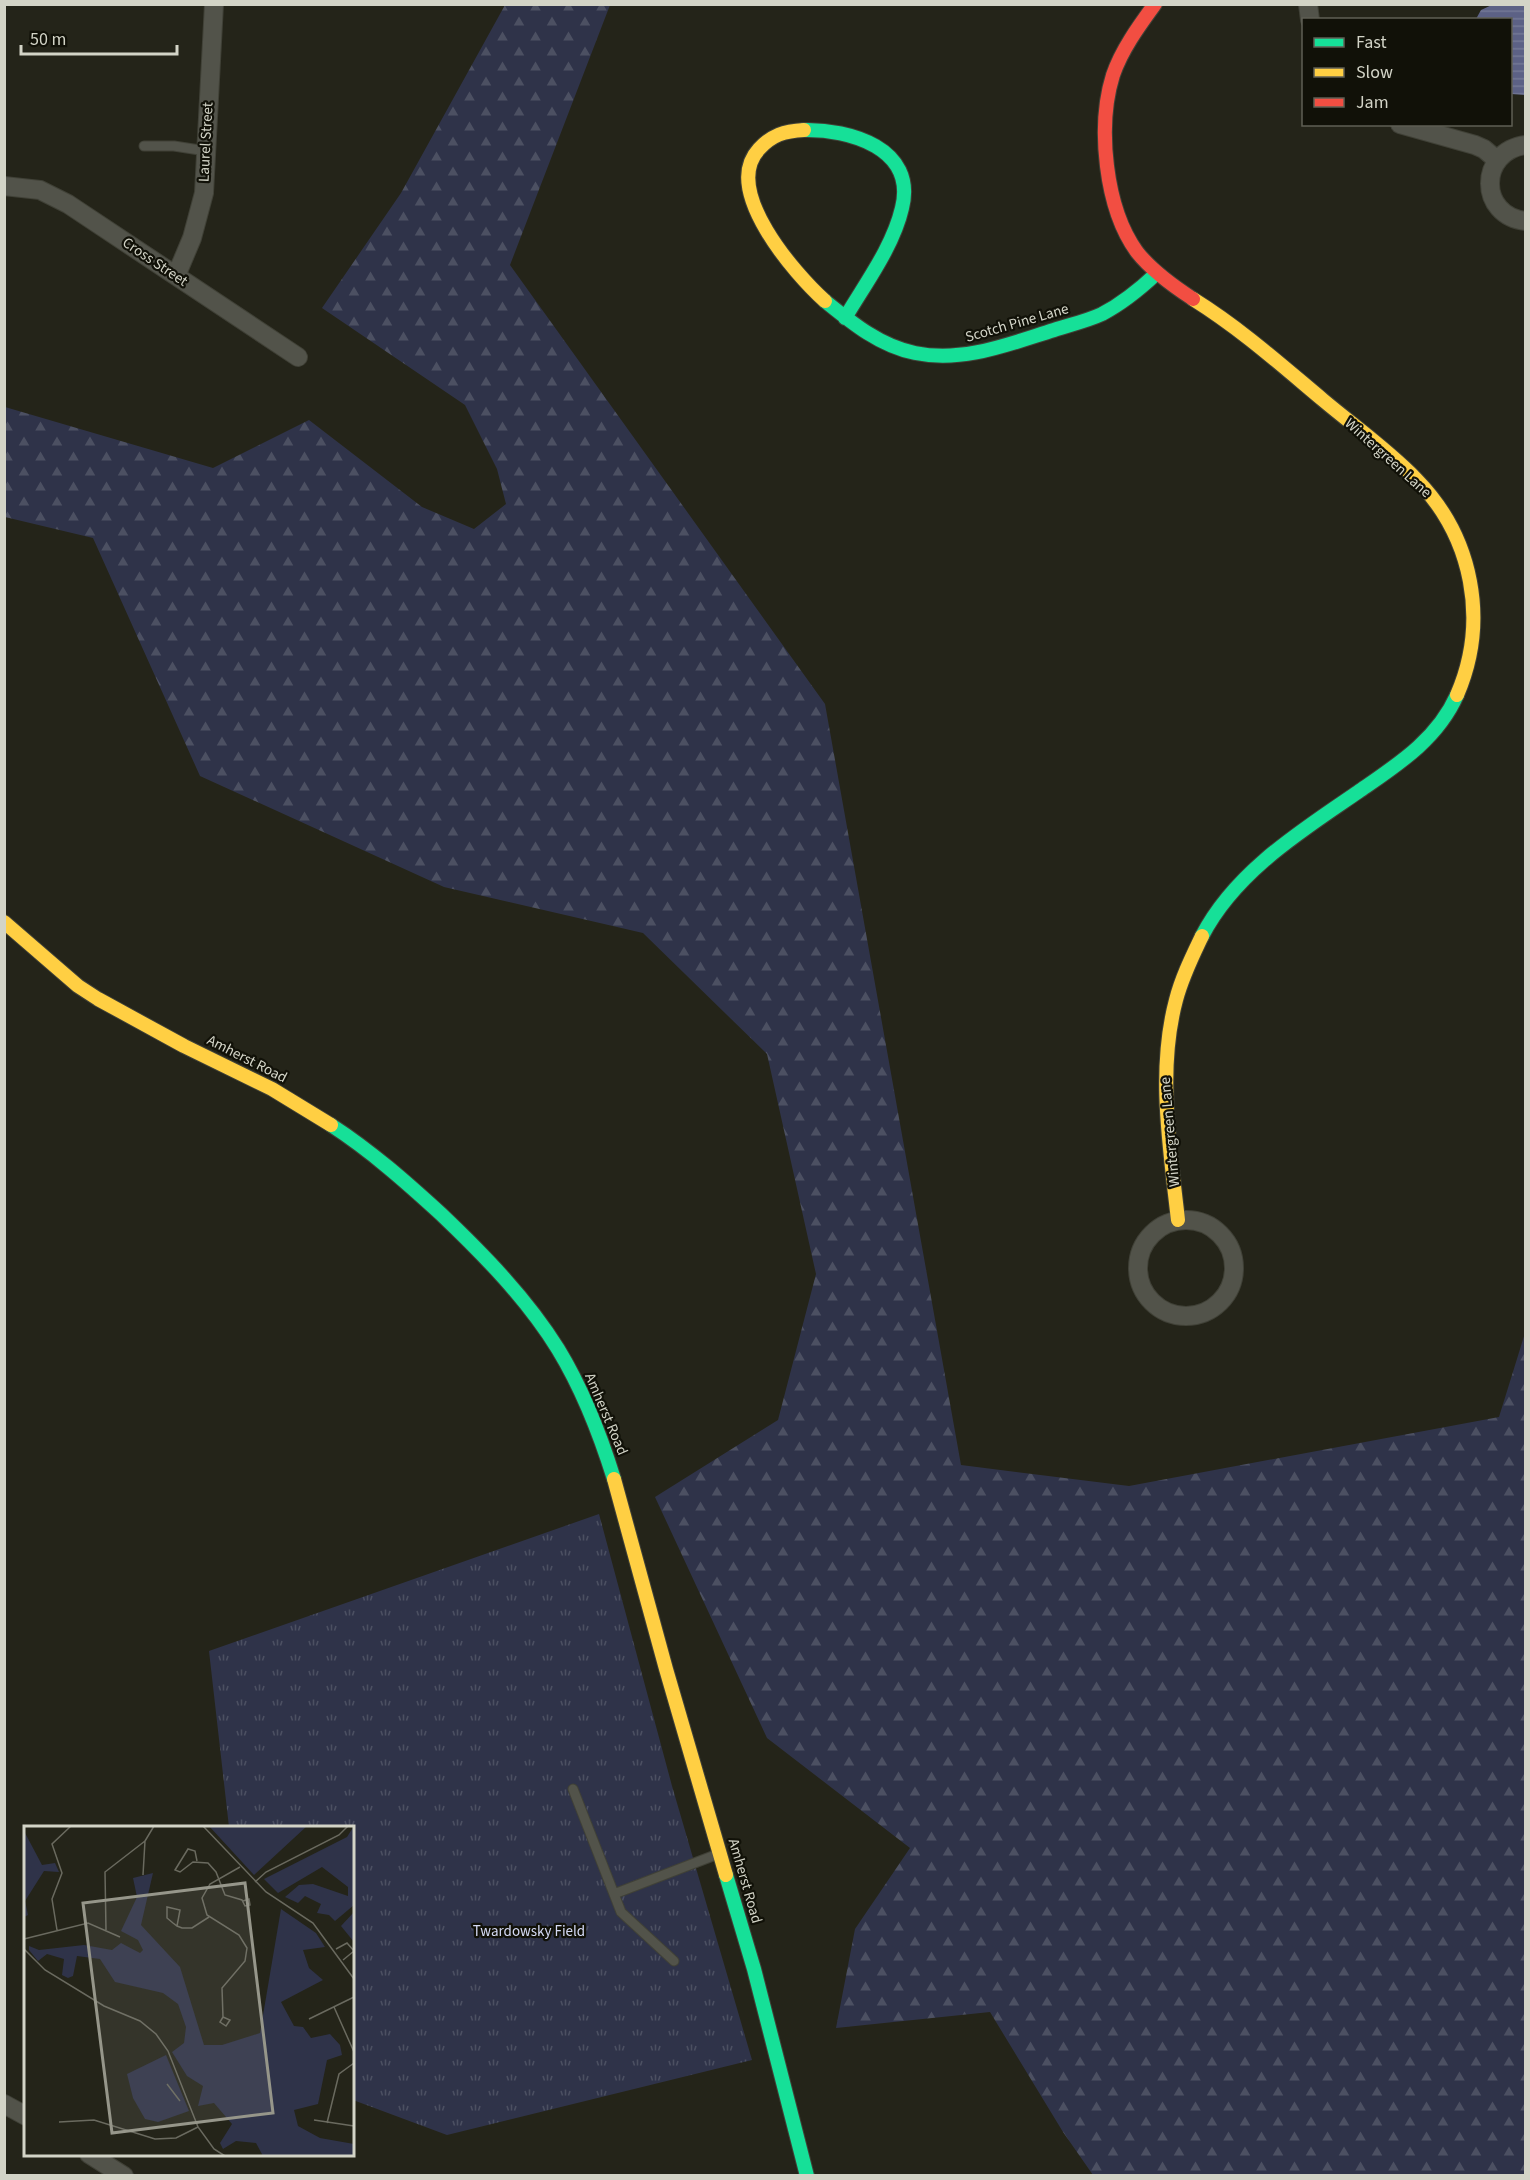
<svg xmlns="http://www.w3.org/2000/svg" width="1530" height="2180" font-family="'Source Sans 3',sans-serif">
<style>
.grass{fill:url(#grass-tufts)}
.forest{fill:url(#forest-firs)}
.water{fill:url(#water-rules)}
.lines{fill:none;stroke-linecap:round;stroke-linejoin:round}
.lane-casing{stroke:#404137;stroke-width:11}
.street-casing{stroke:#404137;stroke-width:20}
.fast-casing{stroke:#404137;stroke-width:16}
.slow-casing{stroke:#404137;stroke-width:16}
.jam-casing{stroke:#404137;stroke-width:16}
.lane{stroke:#52534a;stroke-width:9}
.street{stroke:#52534a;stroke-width:18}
.fast{stroke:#16e098;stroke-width:14}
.slow{stroke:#ffcf43;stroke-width:14}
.jam{stroke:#f24e42;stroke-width:14}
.labels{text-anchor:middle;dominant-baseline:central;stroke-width:4.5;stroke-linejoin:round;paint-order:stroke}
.street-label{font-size:15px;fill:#d3d4c7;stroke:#111108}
.park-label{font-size:15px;fill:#d5daf5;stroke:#111108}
.inset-road{fill:none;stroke:#6a6a5f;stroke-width:1.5}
.view{fill:#96968a;fill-opacity:0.15;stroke:#96968a;stroke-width:3}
.inset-edge{fill:none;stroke:#d3d4c7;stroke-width:3}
</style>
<defs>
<pattern id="grass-tufts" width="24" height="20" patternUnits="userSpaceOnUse" patternTransform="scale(1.5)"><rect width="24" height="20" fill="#2f3349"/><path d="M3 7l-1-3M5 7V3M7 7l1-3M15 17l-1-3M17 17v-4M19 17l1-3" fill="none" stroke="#4c5062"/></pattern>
<pattern id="forest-firs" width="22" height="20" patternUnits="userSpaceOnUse" patternTransform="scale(1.5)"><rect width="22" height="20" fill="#2f3349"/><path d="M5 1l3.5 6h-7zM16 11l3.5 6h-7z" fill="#4c5062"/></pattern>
<pattern id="water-rules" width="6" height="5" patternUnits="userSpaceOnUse" patternTransform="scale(1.5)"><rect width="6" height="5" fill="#5c6185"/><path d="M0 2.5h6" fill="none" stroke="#727795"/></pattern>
</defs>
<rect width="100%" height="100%" fill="#242419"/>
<path class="grass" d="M599 1514 672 1786 752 2060 447 2135 353 2100 352 1828 229 1827 209 1651Z"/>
<path class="forest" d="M505 5H610L510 265 825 704 961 1465 1129 1486 1499 1417 1525 1333V2175H1093L1063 2132 990 2012 836 2028 855 1929 910 1848 767 1738 655 1497 778 1420 816 1274 767 1054 643 933 444 887 200 776 93 538 5 517V407L213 468 309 420 422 507 474 529 506 504 497 469 465 405 322 308 401 193Z"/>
<path class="water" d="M1494 4 1525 5V95L1511 94 1510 20 1476 19 1481 10Z"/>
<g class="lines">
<defs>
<path id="lane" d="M144 146H174L206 151
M573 1789 621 1912 674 1961
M614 1894 718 1854"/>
<path id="street" d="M1308 4 1310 20
M1400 124 1475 145 1484 149 1497 160
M1526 145C1478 151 1478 216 1526 221
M4 186 40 190 68 204 298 357
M176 276 192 238 204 193 214 4
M1138 1268a48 48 0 1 1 96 0a48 48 0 1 1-96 0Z
M4 2104 26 2116
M89 2154 124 2176"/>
<path id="fast" d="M804 130C849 129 917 148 902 208 893 247 865 284 845 318
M825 301C852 323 880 346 915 353 963 363 1009 344 1054 330 1069 325 1087 321 1102 314 1123 303 1140 289 1157 273
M1202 936C1235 872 1301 831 1358 792 1397 765 1437 740 1457 695
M331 1125C371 1151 406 1182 441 1214 484 1255 527 1299 558 1349 583 1390 600 1434 614 1479
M726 1875 754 1969 807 2176"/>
<path id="slow" d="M804 130C784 131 772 135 759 149 721 190 795 274 825 301
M1193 299C1241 329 1280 364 1323 400 1354 426 1388 450 1416 479 1473 537 1489 621 1457 695
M4 922 78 986 98 999 184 1046 272 1089 331 1125
M1178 1220C1170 1148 1157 1071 1176 1000 1182 977 1192 957 1202 936
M614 1479 666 1669 726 1875"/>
<path id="jam" d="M1155 4C1139 26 1122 49 1113 75 1097 126 1105 208 1137 252 1152 271 1173 286 1193 299"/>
</defs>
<use href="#lane" class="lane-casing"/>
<use href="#street" class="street-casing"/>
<use href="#fast" class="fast-casing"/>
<use href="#slow" class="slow-casing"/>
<use href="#jam" class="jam-casing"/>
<use href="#lane" class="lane"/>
<use href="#street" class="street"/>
<use href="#fast" class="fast"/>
<use href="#slow" class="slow"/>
<use href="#jam" class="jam"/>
</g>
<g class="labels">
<g class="street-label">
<text transform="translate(206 142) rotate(-87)">Laurel Street</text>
<text transform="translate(155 262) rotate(34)">Cross Street</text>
<text transform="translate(1017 323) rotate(-16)">Scotch Pine Lane</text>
<text transform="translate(1388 458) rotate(42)">Wintergreen Lane</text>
<text transform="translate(247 1059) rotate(27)">Amherst Road</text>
<text transform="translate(1170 1132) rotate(-95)">Wintergreen Lane</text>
<text transform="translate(606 1414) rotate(67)">Amherst Road</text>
<text transform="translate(745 1881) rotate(74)">Amherst Road</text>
</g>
<g class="park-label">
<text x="529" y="1931">Twardowsky Field</text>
</g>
</g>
<g transform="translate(24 1826)">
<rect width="330" height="330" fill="#242419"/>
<path d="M142 229 165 285 134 296 121 293 109 272 103 248Z" fill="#2f3349"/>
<path d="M185 0H283L230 49ZM330 0V79L311 95 305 89 293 87 297 78 281 70 274 77 261 71 275 59 289 58 324 70V61L298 41 254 67 240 53 323 11ZM0 5 18 39 31 37 35 46 20 45 1 75 4 89 0 91ZM129 47 117 99 156 141 180 219H198L236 207 257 83 292 107 301 121 279 124 285 142 299 154 257 176 270 200 279 201 287 212 306 208 316 219 318 229 303 234 294 278 270 284 274 300 296 312 330 318V330H239L232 317 212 315 199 323 196 317 208 298 190 277 174 280 179 260 163 250 148 226 160 217 162 201 154 178 139 167 91 156 76 133 53 130 49 150 44 152 38 149 40 133 23 128 14 135 5 124V120L15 124 60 119 88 124 97 117 116 127 119 124 114 114 97 105 113 71 109 52ZM330 86V116L317 100Z" fill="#2f3349"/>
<path class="inset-road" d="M179 0 242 66 289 97 330 153M173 35 171 25 164 23 151 44 156 46 169 36 184 37 192 46 201 69 218 74 221 80 226 79 225 73 219 75M119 49 121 15 130 0M231 56 242 46 315 9 324 0M153 100 156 84 143 81V92L149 97 153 100 158 102H168L185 91M33 104 28 73 38 47 28 18 47 0M82 104 81 46 121 15M0 113 64 97 96 111M0 123 21 144 80 180 116 195 132 208 144 225 174 301 190 323 201 330M312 123 323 117 330 125 319 134M310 181 330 226M199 191 206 194 202 200 196 196 199 191 198 162 221 135 223 122 215 109 183 89 178 72 186 58 216 41M285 193 330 171M143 258 156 275M290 294 330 300M35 296 70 294 131 313 152 312 174 301M303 297 315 248 330 237"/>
<path class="view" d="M221 57 249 287 88 307 59 77Z"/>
<rect width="330" height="330" class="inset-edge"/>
</g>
<rect width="1530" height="2180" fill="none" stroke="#d3d4c7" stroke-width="12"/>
<rect x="1302" y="18" width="210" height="108" fill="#111108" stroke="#5f5f54" stroke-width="1.5"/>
<rect x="1314" y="38" width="30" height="9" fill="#16e098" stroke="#5f5f54" stroke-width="1.5"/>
<text x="1356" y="48" font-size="18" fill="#d3d4c7">Fast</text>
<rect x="1314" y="68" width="30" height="9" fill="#ffcf43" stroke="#5f5f54" stroke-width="1.5"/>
<text x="1356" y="78" font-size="18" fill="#d3d4c7">Slow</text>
<rect x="1314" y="98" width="30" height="9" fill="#f24e42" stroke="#5f5f54" stroke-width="1.5"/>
<text x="1356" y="108" font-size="18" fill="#d3d4c7">Jam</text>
<path d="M21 45v9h156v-9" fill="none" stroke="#d3d4c7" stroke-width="3"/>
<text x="30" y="45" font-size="18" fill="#d3d4c7" stroke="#111108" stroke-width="4.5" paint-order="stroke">50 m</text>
</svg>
